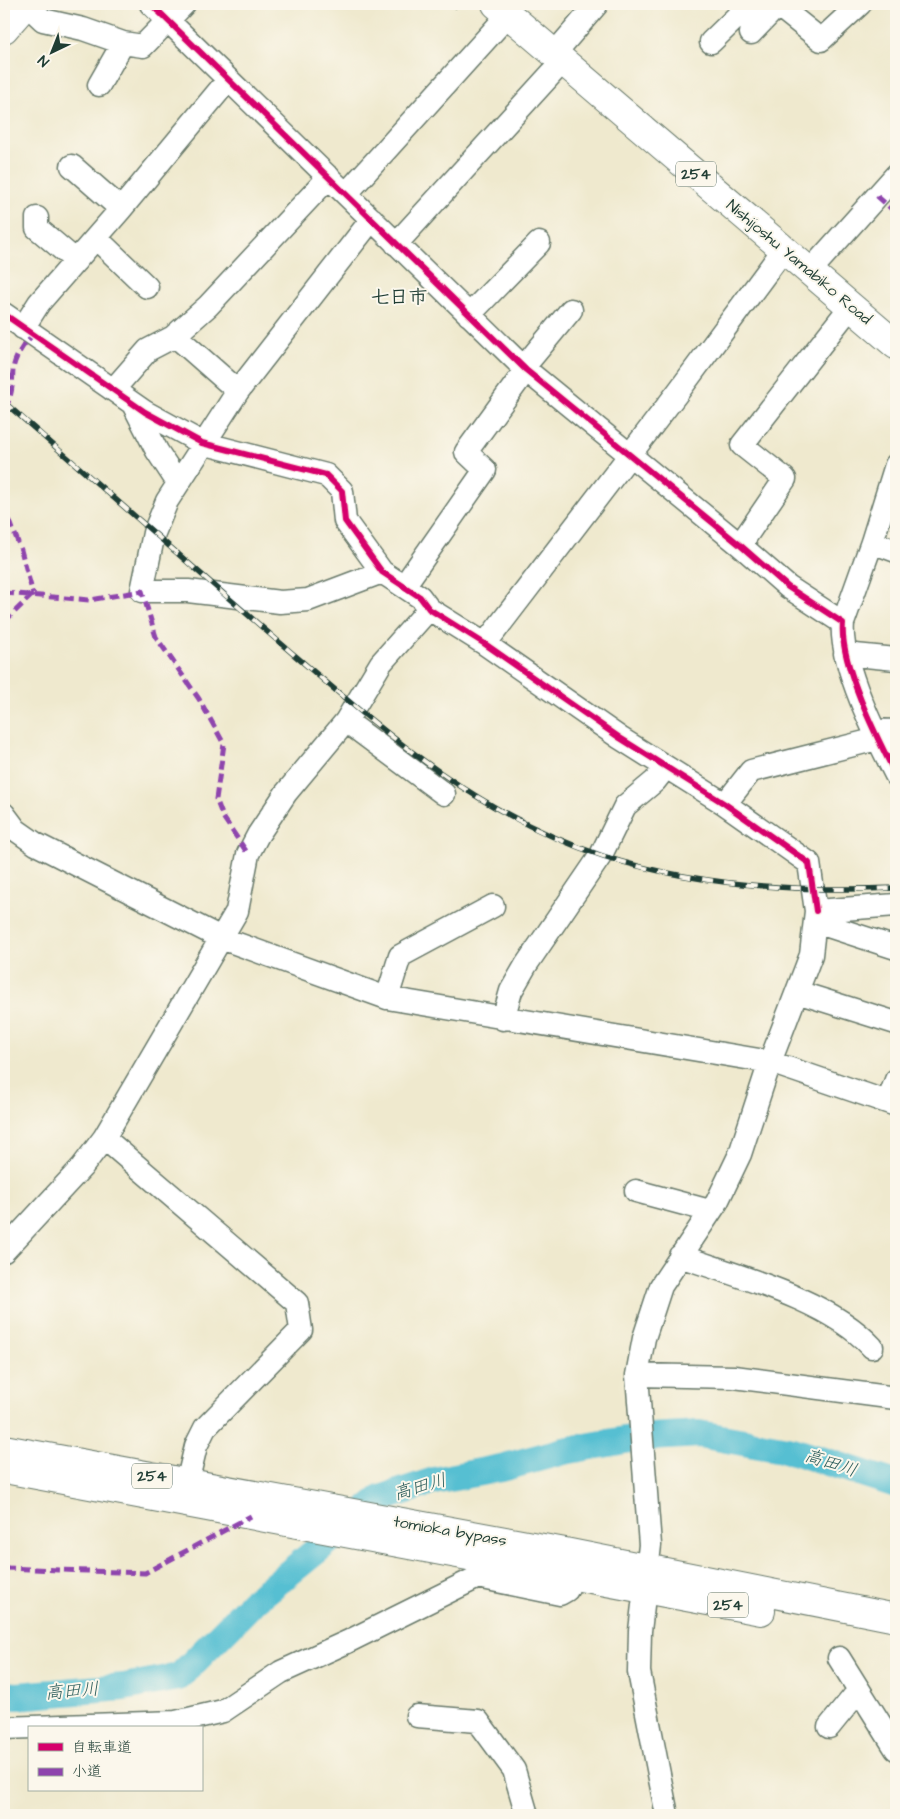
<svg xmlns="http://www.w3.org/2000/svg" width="900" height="1819" font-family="'Architects Daughter','Klee One',sans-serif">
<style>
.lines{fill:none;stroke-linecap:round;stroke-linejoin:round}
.river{stroke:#56bfd2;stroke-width:28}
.minor-casing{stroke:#68796a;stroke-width:25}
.major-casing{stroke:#68796a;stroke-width:30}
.highway-casing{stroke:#68796a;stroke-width:30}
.path{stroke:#68796a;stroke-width:2.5;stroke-dasharray:1 4;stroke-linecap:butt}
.minor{stroke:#fff;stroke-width:22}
.major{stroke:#fff;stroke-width:28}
.highway{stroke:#fff;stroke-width:28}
.rail-casing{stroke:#1f3d34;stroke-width:5.5}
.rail{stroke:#fbf7ec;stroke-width:4;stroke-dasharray:11;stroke-linecap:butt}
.quiet{stroke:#8e44ad;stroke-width:5;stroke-dasharray:10 5;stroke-linecap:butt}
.cycleway-casing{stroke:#fbf7ec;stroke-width:9}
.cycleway{stroke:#d6006c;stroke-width:6}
.labels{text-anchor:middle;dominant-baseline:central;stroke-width:4;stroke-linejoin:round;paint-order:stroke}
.shield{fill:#fbf7ec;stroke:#61756b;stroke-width:1}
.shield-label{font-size:15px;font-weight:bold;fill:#1f3d34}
.street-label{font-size:16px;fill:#1f3d34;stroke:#fbf7ec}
.water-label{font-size:18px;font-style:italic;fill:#2d5e5c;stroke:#fbf7ec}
.quarter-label{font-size:19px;font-weight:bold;fill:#1f3d34;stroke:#fbf7ec}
</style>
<rect width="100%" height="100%" fill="#fbf7ec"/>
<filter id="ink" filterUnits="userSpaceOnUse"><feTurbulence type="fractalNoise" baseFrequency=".02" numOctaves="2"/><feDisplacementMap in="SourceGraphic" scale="10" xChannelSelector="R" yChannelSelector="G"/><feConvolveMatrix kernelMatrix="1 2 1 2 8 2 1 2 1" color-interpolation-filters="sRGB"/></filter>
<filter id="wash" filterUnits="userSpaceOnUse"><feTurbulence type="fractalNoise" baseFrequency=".0096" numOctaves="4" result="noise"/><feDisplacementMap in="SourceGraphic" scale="20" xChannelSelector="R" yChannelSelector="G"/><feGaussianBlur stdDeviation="1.12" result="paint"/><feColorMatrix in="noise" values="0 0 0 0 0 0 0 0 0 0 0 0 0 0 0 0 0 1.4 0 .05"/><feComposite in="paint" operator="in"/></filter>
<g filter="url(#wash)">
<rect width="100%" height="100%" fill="#efe9ce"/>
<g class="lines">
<path class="river" d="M4 1695 17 1696 124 1687 179 1677 253 1602 380 1499 434 1481 501 1468 564 1451 636 1438 699 1434 793 1451 896 1484"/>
</g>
</g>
<g filter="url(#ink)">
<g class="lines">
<defs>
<path id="minor" d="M26 4 43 20 83 29 123 43 143 46 184 4
M151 4 526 370 740 545 788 587 843 623C839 663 877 738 896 775
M776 4 821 40 860 4
M751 33 778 5
M711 42 750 4
M554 54 597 4
M99 85 123 43
M72 166 121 209
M346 194 508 15
M37 218V228L76 261
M372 219 238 391 167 501 154 533 142 591H188L280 602 308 600 382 572
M96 238 147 287
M396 244 563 61
M810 271 896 175
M4 314 145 412 202 443 326 475 342 491 345 521 382 572 420 597 429 609 485 644 620 738 725 804 809 863 816 911
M469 315 539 243
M23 328 39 303 121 209 228 80
M179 339 238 391
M523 368 571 310
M113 390 148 350 173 337 208 306 329 177
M133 404 157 451 178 483
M872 542 896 551
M740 545 785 479 742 445 851 306
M404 586 485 470 466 452 526 370
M843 623 872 542 896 465
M485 644 678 392 784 249
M845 654 896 659
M346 721 444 794
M873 730 896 731
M725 804 751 771 877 739
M4 814 16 830 36 844 221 938 387 998 770 1062 896 1105
M816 922 896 948
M797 992 896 1023
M387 998 400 956 493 906
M503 1019 511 991 526 965 601 855 625 806 655 781 666 767
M888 1102 896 1080
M104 1138 297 1303 301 1330 205 1428 196 1446 187 1483
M636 1191 710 1211
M4 1251 82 1167 104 1138 237 911 248 854 258 835 286 793 346 721 381 663 429 609
M680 1256C740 1277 829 1300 872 1347
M637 1375 734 1377 896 1398
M839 1658 896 1749
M417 1716 478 1721 514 1770 527 1815
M829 1727 859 1690
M4 1728 176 1722 223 1711 281 1672 347 1642 478 1577 560 1594 567 1590 573 1575
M667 1815 639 1672 640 1631 650 1545 637 1375 644 1338 661 1286 717 1202 740 1154 770 1062 811 955 816 911 896 905"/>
<path id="major" d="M4 29 26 4"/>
<path id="highway" d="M496 4 896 345
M4 1449 565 1552 896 1618
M10 1470 761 1611"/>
</defs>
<use href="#minor" class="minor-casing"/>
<use href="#major" class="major-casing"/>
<use href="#highway" class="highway-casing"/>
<path class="path" d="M456 4 454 6 457 9 461 4"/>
<use href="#minor" class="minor"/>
<use href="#major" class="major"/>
<use href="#highway" class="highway"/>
<defs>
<path id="rail" d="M4 402C93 479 182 558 271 635 374 723 471 813 603 856 696 886 799 892 896 888"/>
</defs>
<use href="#rail" class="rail-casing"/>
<use href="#rail" class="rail"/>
<path class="quiet" d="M877 196 896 213
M4 409C13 396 12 385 13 370 14 358 24 343 33 335
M4 506 21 550 33 594
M4 593 90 600 142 591 156 637 199 699 224 744 216 799 223 817 248 854
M4 622 33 594
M4 1568 145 1573 251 1516"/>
<defs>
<path id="cycleway" d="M151 4 526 370 740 545 788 587 843 623C839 663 877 738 896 775
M4 314 145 412 202 443 326 475 342 491 345 521 382 572 420 597 429 609 485 644 620 738 725 804 809 863 816 911"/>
</defs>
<use href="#cycleway" class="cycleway-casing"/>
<use href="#cycleway" class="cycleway"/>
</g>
</g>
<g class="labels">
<g class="shield">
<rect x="676" y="161.5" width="40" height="25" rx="4"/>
<rect x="132" y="1463.5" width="40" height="25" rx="4"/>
<rect x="708" y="1592.5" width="40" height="25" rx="4"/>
</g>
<g class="shield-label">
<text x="696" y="174">254</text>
<text x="152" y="1476">254</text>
<text x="728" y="1605">254</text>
</g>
<g class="street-label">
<text transform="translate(799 262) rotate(40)">Nishijoshu Yamabiko Road</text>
<text transform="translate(450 1531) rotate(10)">tomioka bypass</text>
</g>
<g class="water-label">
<text transform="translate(831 1463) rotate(18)">高田川</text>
<text transform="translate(420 1487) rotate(-16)">高田川</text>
<text transform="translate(72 1691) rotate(-5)">高田川</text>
</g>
<g class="quarter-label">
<text x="399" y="297">七日市</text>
</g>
</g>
<rect width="900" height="1819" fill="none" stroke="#fbf7ec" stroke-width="20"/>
<rect x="28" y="1726" width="175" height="65" fill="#fbf7ec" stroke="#a3ada2"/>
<rect x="38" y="1743" width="25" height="8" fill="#d6006c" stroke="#a3ada2"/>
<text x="72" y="1752" font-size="15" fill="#1f3d34">自転車道</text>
<rect x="38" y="1768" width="25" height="8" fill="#8e44ad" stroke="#a3ada2"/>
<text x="72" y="1776" font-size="15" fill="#1f3d34">小道</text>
<g transform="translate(52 52) rotate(223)" stroke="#fbf7ec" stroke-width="4" paint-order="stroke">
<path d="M0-4L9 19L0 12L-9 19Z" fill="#1f3d34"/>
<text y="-8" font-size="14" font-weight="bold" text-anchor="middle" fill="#1f3d34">N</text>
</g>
</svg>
